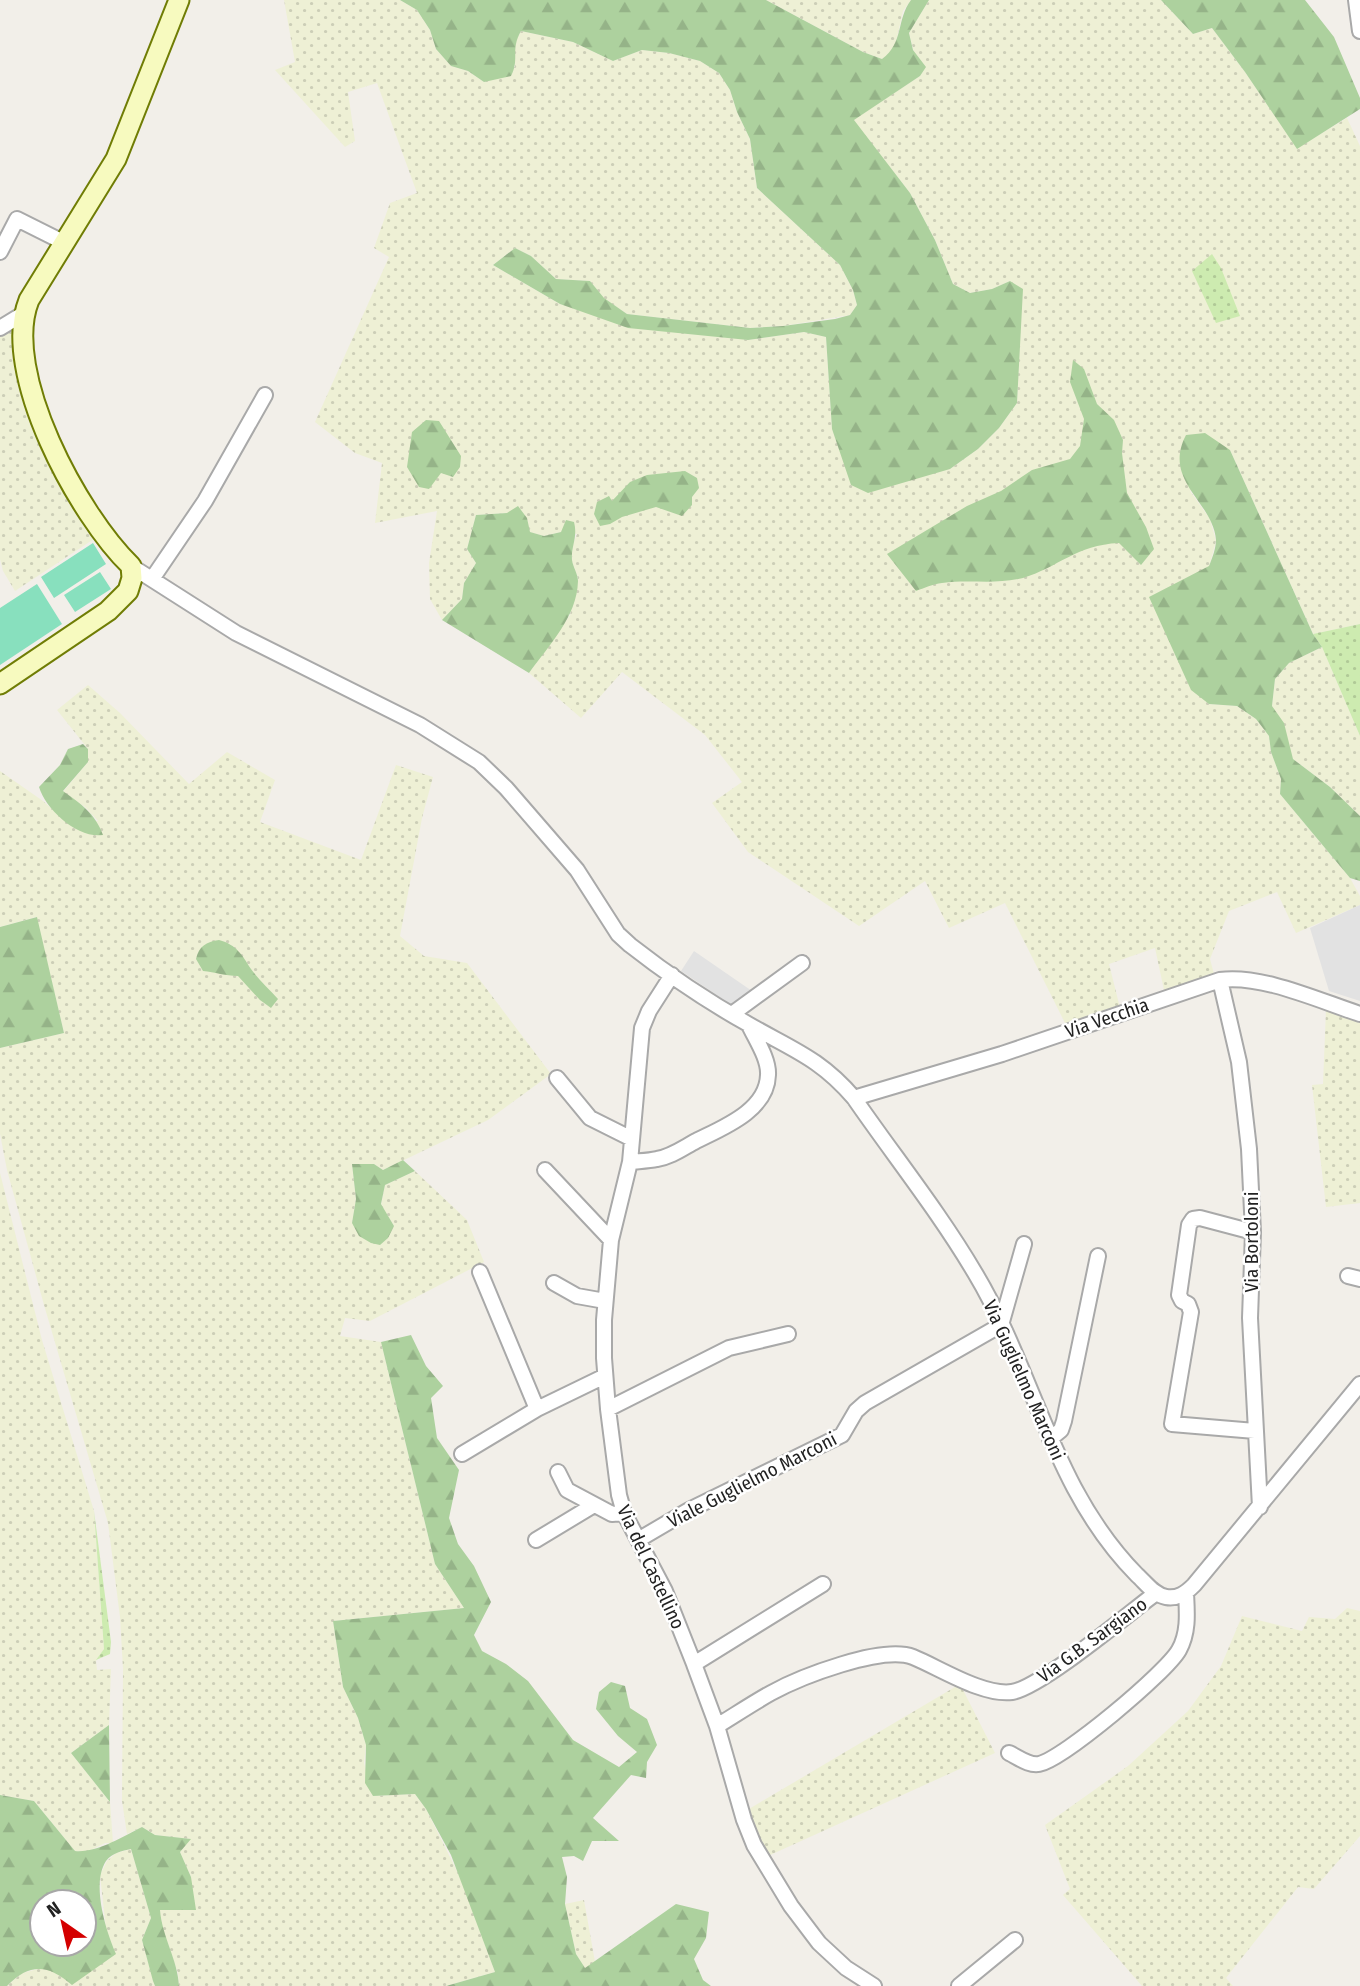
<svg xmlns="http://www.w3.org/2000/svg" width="1360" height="1986" font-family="'Fira Sans Condensed',sans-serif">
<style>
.farmland{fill:url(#farmland-dots)}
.grass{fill:url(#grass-dots)}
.forest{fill:url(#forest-firs);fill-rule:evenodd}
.pitch{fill:#88e0be}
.parking{fill:#e2e2e2}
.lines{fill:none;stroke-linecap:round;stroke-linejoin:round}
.street-casing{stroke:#a9a9a9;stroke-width:18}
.secondary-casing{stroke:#707d05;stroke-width:23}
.street{stroke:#fff;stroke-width:14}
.secondary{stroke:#f7fabf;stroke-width:19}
.labels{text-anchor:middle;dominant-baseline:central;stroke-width:5;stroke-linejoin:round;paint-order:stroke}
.street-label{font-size:19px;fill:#222;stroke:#fff}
</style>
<defs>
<pattern id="farmland-dots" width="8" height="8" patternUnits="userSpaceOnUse" patternTransform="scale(1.75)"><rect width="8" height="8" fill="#eef0d5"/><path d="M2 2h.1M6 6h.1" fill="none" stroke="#ccceb7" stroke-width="1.8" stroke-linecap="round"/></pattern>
<pattern id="grass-dots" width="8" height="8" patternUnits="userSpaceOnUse" patternTransform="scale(1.75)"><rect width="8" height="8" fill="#cdebb0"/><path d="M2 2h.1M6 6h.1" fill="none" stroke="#b0c997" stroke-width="1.8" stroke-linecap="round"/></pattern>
<pattern id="forest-firs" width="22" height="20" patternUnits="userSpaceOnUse" patternTransform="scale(1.75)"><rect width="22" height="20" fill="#add19e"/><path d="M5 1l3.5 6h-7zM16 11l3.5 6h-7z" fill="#95b388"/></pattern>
</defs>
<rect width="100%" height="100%" fill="#f2efe9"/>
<path class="farmland" d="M284 0H400L417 10 430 30 436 49 451 66 468 71 484 82 515 67 514 44 521 31 573 42 613 61 642 50 669 53 700 61 719 73 730 90 737 112 750 139 757 188 840 265 853 290 857 305 850 315 783 326 750 328 627 314 603 298 590 281 556 279 531 256 515 248 493 265 560 304 748 340 804 332 826 337 832 429 840 449 950 469 978 449 999 428 1017 403 1019 354 1010 281 992 289 970 293 953 284 935 240 910 193 853 120 920 76 909 33 929 0H1161L1193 34 1212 28 1245 72 1297 148 1347 118 1360 146V624L1313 634 1230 450 1190 491 1210 519 1216 541 1209 567 1150 597 1209 704 1237 706 1256 719 1269 736 1271 752 1281 779 1280 794 1350 878 1360 896V905L1296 933 1277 892 1229 911 1210 959 1214 974 1164 990 1155 948 1109 964 1120 1008 1067 1027 1005 903 949 928 925 881 859 926 748 852 712 803 742 782 705 735 622 672 581 718 529 673 570 615 578 578 572 562V547L577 534 561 532 544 536 529 532 527 518 507 513 476 515 467 549 476 563 464 583 462 599 442 620 430 599 429 563 437 511 375 523 382 463 355 453 315 422 389 257 374 248 390 203 417 193 377 83 348 92 355 141 345 147 275 70 295 62Z
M766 0H911L903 11 894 51 882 59 863 52Z
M9 328 13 331 17 373 22 397 32 422 57 476 94 539 15 591 3 571 0 559V332Z
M1322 647 1360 736V816L1330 787 1293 759 1272 706 1275 679 1289 663Z
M88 685 120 713 189 784 227 752 275 780 260 822 361 860 396 765 433 777 422 818 400 936 424 956 467 963 551 1074 488 1120 383 1170 374 1164H352L356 1199 352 1223 394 1226 381 1205 385 1185 415 1171 467 1220 484 1262 370 1321 345 1318 340 1336 381 1342 435 1564 464 1608 333 1621 343 1687 358 1718 366 1745 364 1763 373 1796 415 1794 426 1809 461 1879 495 1972 446 1986H179L178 1973 161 1925 159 1910 191 1877 180 1852 190 1839 155 1835 142 1827 127 1834 122 1801 123 1669 120 1617 108 1523 44 1305 7 1170 0 1134V1048L64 1033 36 917 0 927V771L43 801 70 825 98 821 85 807 63 792 88 762V749L57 710Z
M1326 1009 1360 1021V1203L1326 1207 1312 1085 1323 1084Z
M0 1173 42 1340 94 1511 104 1649 96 1661 97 1670 111 1669 109 1725 71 1753 110 1802 113 1843H105L87 1852 75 1851 34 1801 0 1795Z
M1347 1608 1360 1611V1836L1314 1889 1298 1887 1226 1978 1233 1986H1142L1063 1895 1070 1889 1045 1825 1128 1766 1188 1711 1221 1666 1242 1616 1302 1631 1309 1617 1335 1619Z
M960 1684 995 1753 768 1856 758 1836 749 1809Z
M131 1849 151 1918 142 1940 155 1986H7L22 1973 42 1968 58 1972 106 1929 100 1875 107 1861 116 1853Z
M584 1900 595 1962 585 1969 576 1954 565 1904Z"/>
<path class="grass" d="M1212 254 1221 268 1240 316 1216 323 1192 271Z
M1360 624V736L1322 647 1313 634Z
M94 1511 111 1642 110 1654 96 1660 104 1649Z"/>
<path class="forest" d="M400 0H766L863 52 882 59C904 43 896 20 911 0H929L909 33 913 50 926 67 920 76 854 120 910 193 935 240 953 284 970 293 992 289 1010 281 1023 289 1017 403 999 428 978 449 950 469 868 493 851 485 832 429 826 337 804 332 748 340 628 328 560 304 493 265 515 248 531 256 556 279 590 281 604 298 627 314 750 328 783 326 835 319 850 315 857 305 853 290 840 265 757 188 750 139 737 112 730 90 719 73 700 61 669 53 642 50 613 61 573 42 521 31C510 50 520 59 511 76L484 82 468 71 451 66 436 49 430 30 417 10Z
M1161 0H1305L1334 37 1360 98V109L1297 149 1245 72 1212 28 1193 34Z
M1073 360 1084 369 1097 404 1114 420 1123 440 1122 453 1127 493 1146 527 1154 549 1141 565 1119 543C1076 545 1059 567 1023 578 995 585 969 579 942 583 933 584 924 588 916 591L887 554 967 506 1001 491 1032 470 1070 459 1080 446 1084 419 1070 382Z
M426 420 439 421 461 456 460 467 453 477 441 473 429 489 419 487 407 467 412 432Z
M1205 433 1230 450 1313 634 1322 647 1289 663 1275 679 1272 706 1284 723 1293 759 1330 787 1360 816V881L1350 878 1280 794 1281 779 1271 752 1269 736 1256 719 1237 706 1209 704 1191 690 1149 597 1209 566C1212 559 1216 548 1216 540 1213 501 1162 481 1186 435Z
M685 471 697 478 699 488 692 497V505L682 516 656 507 622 517 610 524 600 526 594 514 597 502 609 496 612 501 630 482 647 475Z
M518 506 527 518 530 532 544 536 561 532 566 520 574 522C578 538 571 545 572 560 573 567 578 574 578 581 577 617 549 645 529 673L442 620 462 599 464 583 476 563 467 549 476 515 507 513Z
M83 744 88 749V762L63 791C81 804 95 813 103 835 78 839 46 810 39 787L60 765 68 749Z
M37 917 64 1033 0 1048V927Z
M219 940C237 945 242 955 251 969 259 980 269 989 278 999L271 1008 260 1000 238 976C225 976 215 972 203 971L196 959C199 946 206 942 219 940Z
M403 1160 415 1171 385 1185 381 1204 394 1226 388 1238 380 1245 371 1243 359 1236 352 1223 356 1199 352 1164H374L383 1170Z
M411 1335 426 1366 443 1386 431 1398 437 1438 459 1470 449 1518 458 1544 474 1566 491 1602 474 1635 482 1651 506 1664 528 1681 573 1740 619 1767 637 1752 618 1736 596 1709 599 1692 611 1682 625 1686 630 1708 647 1719 657 1745 647 1762 646 1778 631 1775 593 1818 619 1841H592L583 1861 574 1856 562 1857 567 1877 565 1904 576 1954 585 1968 676 1904 709 1912 706 1938 694 1959 703 1980 711 1986H446L495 1972 451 1855 426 1809 415 1794 373 1796 365 1783 366 1745 358 1718 343 1687 333 1621 464 1608 435 1564 381 1342Z
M109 1725 110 1802 71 1753Z
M0 1795 34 1801 75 1851C97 1853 122 1837 142 1827L155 1835 191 1839 180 1852 191 1877 196 1910H160C162 1937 178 1960 179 1986H155L153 1981 142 1940 151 1918 131 1849C122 1851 112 1853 106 1861 91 1884 106 1931 116 1954L72 1985C49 1965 30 1962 7 1986H0ZM42 1902H84V1944H42Z"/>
<path class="pitch" d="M93 543 106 564 54 598 41 577Z
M100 572 111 589 75 612 64 595Z
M37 584 62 624 0 665V608Z"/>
<path class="parking" d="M1360 905V1001L1329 991 1310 928Z
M694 951 752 991 733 1006 681 971Z"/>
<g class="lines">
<defs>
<path id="street" d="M1356 0 1360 31
M0 252 17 219 65 243
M0 328 23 314
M131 566 236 633 420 725 479 762 506 788 577 870 618 934 630 945C667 974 707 1001 748 1024 791 1049 820 1058 854 1098 894 1156 939 1212 975 1273 1035 1373 1052 1489 1137 1575 1146 1583 1154 1595 1166 1597 1178 1599 1186 1593 1194 1585L1360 1384
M152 579 205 501 265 395
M672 975 649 1011 642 1028 630 1162 611 1240 604 1320V1358L608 1409 619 1495 624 1513 665 1591 694 1664 717 1726 744 1820 754 1845 791 1906 819 1943 846 1968 874 1986
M1220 980 1239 1062 1249 1149 1253 1232 1250 1318 1260 1507
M732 1014 802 963
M557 1078 590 1118 632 1139
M854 1098 1002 1054 1220 980C1261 974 1320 1001 1360 1014
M630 1162C639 1161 648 1161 657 1159 671 1157 683 1148 696 1141 722 1128 767 1111 768 1075 769 1059 756 1040 749 1025
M545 1170 611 1240
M1253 1232 1200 1218 1193 1219 1189 1225 1179 1295 1182 1301 1188 1304 1191 1312 1172 1424 1255 1431
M480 1272 537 1409
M1348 1276 1360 1279
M554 1283 577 1296 605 1301
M608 1409 729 1348 788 1334
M1050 1439 1061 1430 1064 1421 1098 1256
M462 1454 537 1409 605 1376
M558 1472 567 1490 612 1514 624 1513
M536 1540 594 1505
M638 1540 689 1510 842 1435 856 1411 865 1403 1001 1325 1024 1244
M694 1664 823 1584
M717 1726C735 1715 753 1703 771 1693 800 1677 882 1645 913 1657 940 1668 983 1696 1012 1692 1040 1688 1128 1614 1156 1593
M1009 1753C1018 1757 1029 1766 1039 1764 1063 1759 1166 1673 1179 1650 1189 1632 1187 1612 1186 1593
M959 1986 1015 1940"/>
<path id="secondary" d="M0 684 108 611 128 591 132 578 131 566C79 516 0 372 29 300L116 159 179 0"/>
</defs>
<use href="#street" class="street-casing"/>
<use href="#secondary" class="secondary-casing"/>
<use href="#street" class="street"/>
<use href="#secondary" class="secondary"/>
</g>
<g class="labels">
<g class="street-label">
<text transform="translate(1107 1018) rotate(-19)">Via Vecchia</text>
<text transform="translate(1251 1242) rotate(-90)">Via Bortoloni</text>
<text transform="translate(1024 1380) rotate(66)">Via Guglielmo Marconi</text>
<text transform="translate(752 1480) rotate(-27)">Viale Guglielmo Marconi</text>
<text transform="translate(651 1567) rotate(65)">Via del Castellino</text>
<text transform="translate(1092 1640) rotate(-36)">Via G.B. Sargiano</text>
</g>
</g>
<g transform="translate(63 1923) rotate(326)"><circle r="33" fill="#ffffff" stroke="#a7a7a7" stroke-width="2"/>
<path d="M0-5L12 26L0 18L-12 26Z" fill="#d40000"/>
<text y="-10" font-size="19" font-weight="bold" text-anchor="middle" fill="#222222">N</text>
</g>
</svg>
